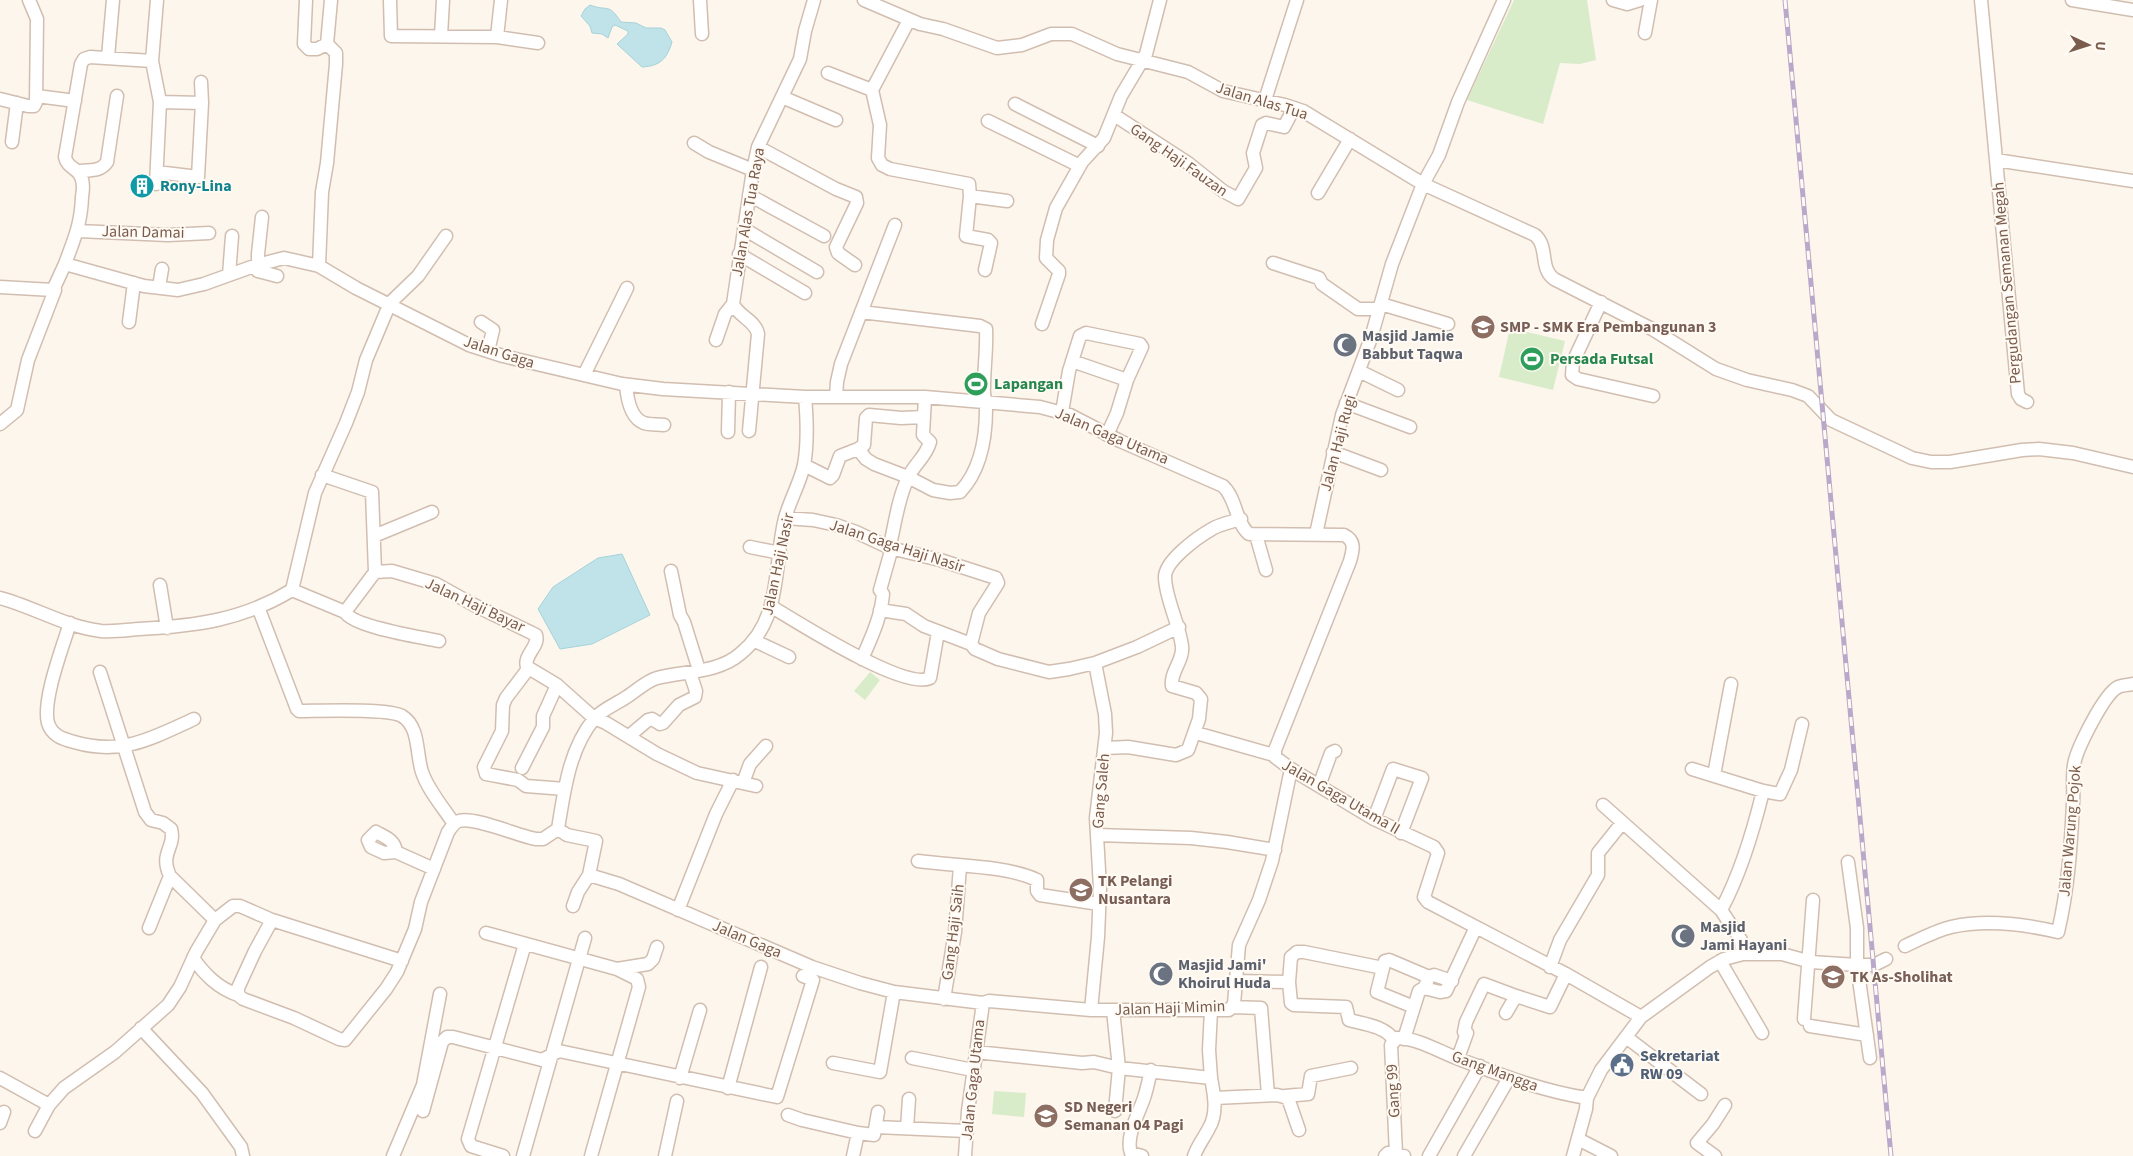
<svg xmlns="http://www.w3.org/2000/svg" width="2133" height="1156" font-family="'Source Sans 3',sans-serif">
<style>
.green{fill:#d8ecc9}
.water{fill:#bfe3e8;stroke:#a5d3da}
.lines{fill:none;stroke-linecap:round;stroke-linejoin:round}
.minor-casing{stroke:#d1beb0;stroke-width:15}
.minor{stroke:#fff;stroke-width:12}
.rail-casing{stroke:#b9a8c9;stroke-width:5}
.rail{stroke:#fffaf3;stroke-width:3;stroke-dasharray:9;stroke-linecap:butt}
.labels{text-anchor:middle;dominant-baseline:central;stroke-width:4;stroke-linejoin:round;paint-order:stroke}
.street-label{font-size:16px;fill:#7a5c4d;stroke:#fffaf3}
.culture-label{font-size:16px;font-weight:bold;fill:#0d838f;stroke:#fffaf3;text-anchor:start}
.education-label{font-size:16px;font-weight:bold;fill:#785e54;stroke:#fffaf3;text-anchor:start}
.worship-label{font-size:16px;font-weight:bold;fill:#5b616d;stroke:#fffaf3;text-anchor:start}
.leisure-label{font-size:16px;font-weight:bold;fill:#27864d;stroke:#fffaf3;text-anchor:start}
.service-label{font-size:16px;font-weight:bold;fill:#4e5e75;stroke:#fffaf3;text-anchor:start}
</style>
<rect width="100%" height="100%" fill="#fdf6ec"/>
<path class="green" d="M1514 0H1587L1596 60 1580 64 1560 63 1543 124 1467 100Z
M1510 328 1565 341 1553 390 1499 377Z
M970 375H983L982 394 969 393Z
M870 672 880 680 865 700 854 691Z
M994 1091 1026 1093 1024 1117 992 1114Z"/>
<path class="water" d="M590 5C608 12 608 2 621 22L636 23 646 28H661L665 30 672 42C667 59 660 66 642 67L617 44 628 34V31L615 25 612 27 608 38 602 34 592 33 590 26 581 16 585 9Z
M622 554 650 615 592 644 560 649 538 609 553 587 598 558Z"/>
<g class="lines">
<defs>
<path id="minor" d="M306 0 304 44 309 49H317L327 44
M390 0 391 36 497 37 538 43
M700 0 702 34
M864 0 920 24 943 29 997 48 1022 45 1051 34H1072L1117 54 1188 72 1223 91 1285 105 1303 111 1423 184 1535 235C1549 247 1539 268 1554 279L1652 329 1716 369 1747 380 1792 390 1808 396 1831 420 1912 458 1931 462H1950L2022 450 2039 449 2073 453 2133 467
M1613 0 1627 4 1640 0
M1981 0 2018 394 2021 399 2027 402
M2072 0 2133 10
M909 20 872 90 880 125 878 158 882 165 890 169 969 184 970 196
M1645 33 1651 0
M441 36 443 0
M497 37 501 0
M327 44 331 0
M108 57 113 0
M828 73 872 90
M37 96 75 101
M782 97 836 120
M0 99 28 106H34L36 102 37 19 29 0
M1265 100 1297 0
M160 102 202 103
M1015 104 1098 146
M1114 115 1188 163 1223 191 1238 199 1256 168 1253 153 1262 125 1266 123 1284 127 1294 108
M988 121 1080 166
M12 142 17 103
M694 143 709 152 753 170
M758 147 836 189 856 197 857 203 836 247 838 253 855 265
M1996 160 2133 181
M77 171C88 170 101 172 107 162L117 96
M157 172 198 177 202 103 201 82
M156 184 160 102 152 61 157 0
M1318 193 1350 139
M749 195 824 236
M262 217 258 254V271L277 276
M744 229 817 272
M78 231 168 235 209 233
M739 254 805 293
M1273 263 1319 278 1322 284 1358 309H1379
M65 264C74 239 81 225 82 197 83 191 84 183 81 177 78 168 67 168 65 157L81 64 84 59 90 57 152 61
M319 266 322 192 327 163 336 64V53L327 44
M985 270 991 243 988 240 966 236 970 196 1007 201
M229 275 232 236
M0 287 53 290 65 264 144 286 178 290 204 284 257 265 284 258 319 266 356 288 469 345 503 356 622 384 663 389 805 397H925L1040 407 1070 415 1120 441 1223 486C1237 499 1235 522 1249 534L1344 535C1356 541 1353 550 1350 561L1275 750V757L1291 769 1374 819 1434 847 1438 853 1424 897 1428 902 1566 974 1641 1017
M159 287 162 269
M1601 302 1573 362 1572 375 1578 379 1653 396
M1381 304 1448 324
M129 322 134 283
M481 322 493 330 488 351
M1042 324 1059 274V271L1046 258 1047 240 1056 208 1082 162 1104 138 1121 96 1146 54 1160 0
M716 340 725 314 733 304
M1072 361 1127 380
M1359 371 1398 390
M584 375 627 288
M626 385C627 397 630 418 644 423 650 425 658 424 664 425
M836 397 837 382 841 364 895 225
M1346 403 1410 427
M1062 412 1069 371 1080 336 1086 333 1140 344 1142 347 1127 380 1117 413 1107 435
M0 424 17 410 28 360 55 290
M749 431 758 334C756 321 738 316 733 304L753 170 758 147 800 59 805 31 814 0
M728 432 729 392
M858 449 864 445 866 418 869 415 901 418 924 417
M1333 452 1381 470
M804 465 830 478 833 475 840 456 858 449 866 459 874 464 908 477 933 490 950 493 960 492C980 471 986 438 986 409 986 402 983 394 984 387 984 368 987 348 986 329L980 326 861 312
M322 475 372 492 375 572
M785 518 813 520 836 525 856 532 890 548 940 560 996 578 998 583 979 613 971 644
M1316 534 1342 415 1371 338 1392 264 1423 184 1439 155 1458 102 1504 0
M1256 535 1266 570
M374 536 432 512
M750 547 780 553
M671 571 680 615 684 622 699 670
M160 585 167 628
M292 590 345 612 375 572 392 571 436 584 474 605 536 635C540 646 523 655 527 667L557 685 594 718 606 723 657 754 697 773 756 786
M292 590 315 493 346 423 358 392 366 360 390 303 418 276 446 236
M0 598C34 607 66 627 101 631 114 632 127 630 139 629 196 626 243 620 292 590
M258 607 297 709 299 711C318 711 388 708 402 716 420 727 416 754 422 772 428 790 443 807 454 824
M772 607C797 622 905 691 930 678L938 632
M880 610 906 614 924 626 971 644 975 649 998 659 1049 672 1069 669 1095 663
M345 612C353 627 421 637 439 641
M70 623C63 646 42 700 48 723 52 736 63 739 74 742 122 756 152 738 194 719
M755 641 789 657
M862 659C871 638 881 618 883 594L880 590 891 551 890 545C895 524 898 498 908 478 914 464 926 457 930 442L923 435 925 397
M528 669 506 698 503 705 502 731 484 767 486 774 518 780 526 786 565 789
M100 672 145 812 151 820 163 823 171 829C176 848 159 852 170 876L215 920
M1196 733 1274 755
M629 736 648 720 652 719 660 724 663 723 679 705 695 697 696 691 690 673
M1105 748 1128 747 1176 755 1188 750 1199 719 1201 699 1196 693 1172 686C1170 672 1184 660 1182 646 1179 623 1166 600 1165 578 1164 561 1198 537 1212 529 1220 524 1231 522 1241 519
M522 768 543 727V716L557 685
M1692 769 1763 791 1780 794 1791 770 1802 724
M1714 775 1731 684
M743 783 750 764 766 746
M1319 786 1331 753 1335 751
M1603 805 1721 910 1741 940 1743 954
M1374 819 1393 769 1422 778 1401 833
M558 829 567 835 596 841 589 875 619 884 812 967 860 983 894 992 983 1003 989 1001 1091 1010H1229L1234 1004 1239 945 1259 900 1272 861 1291 769
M558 829C564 792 569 749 594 719 601 710 616 704 625 698 635 692 646 681 657 678 684 671 718 673 740 654 783 620 773 566 785 518 790 500 800 483 804 465 808 443 807 419 805 397
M1097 835 1191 838 1227 842 1275 850
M396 852 384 853 371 847 368 840 376 832C385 837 395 840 396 852L434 869
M918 861C953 866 1005 865 1037 880V891L1040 895 1099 904
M1848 862 1857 928V965L1870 1058
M573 906 578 892 589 875
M678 910 716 814 733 780
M1721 910C1741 873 1753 832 1763 791
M272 920 255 951 238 988V995L243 999 294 1018 339 1039 345 1040 386 989 397 972 415 929 421 902 448 832C451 828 454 822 459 821 474 816 518 836 536 839H543L558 829
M149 928 170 876
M486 933 617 969 637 979 639 987 591 1156
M1905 946C1920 939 1935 931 1951 927 1986 919 2024 924 2058 932 2068 890 2071 846 2073 803 2074 791 2072 778 2074 765 2076 750 2104 694 2118 687 2122 685 2129 685 2133 684
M193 958C205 975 218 988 238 995
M1720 961 1762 1033
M1550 967 1560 940 1598 875V853L1622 823
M1383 968 1385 961 1389 960 1429 977 1434 975 1452 981
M617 969 648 964 653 959 657 947
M1236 981 1289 982 1291 957 1297 952H1304L1383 968 1377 992 1414 1007
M1289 982 1291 1003 1294 1005 1346 1007 1349 1020C1364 1024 1385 1026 1394 1040
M1424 988 1440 992 1446 991 1476 927
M944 999 955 932 960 866
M1233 1007 1261 1008 1268 1095
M1091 1010 1098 937 1100 888 1096 818 1106 733 1105 714 1095 663 1137 647 1179 627
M1113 1010 1119 1068 1211 1078 1209 1050 1211 1010
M1506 1013 1516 996 1550 1007 1566 974
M1804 1019 1813 900
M1810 1026 1867 1035
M141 1028 202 1093 241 1147 243 1156
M1626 1037 1701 1094
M1404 1039 1419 991 1424 988 1427 982
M976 1052 1082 1063 1094 1062 1119 1068 1115 1111
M912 1058 973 1070
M1458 1058 1467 1033 1464 1032 1466 1022 1484 984 1516 996
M833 1063 880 1072 894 992
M0 1078 49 1105
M680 1078 700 1010
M728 1088 761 967
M1285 1096 1308 1094 1311 1076 1351 1068
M1215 1098 1277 1095 1288 1098 1299 1130
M423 1111 442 1042 447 1037H453L542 1060 559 1051 777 1097 813 980 803 976
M788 1115 802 1120 858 1133
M0 1123 4 1112
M876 1127 966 1131
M907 1128 909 1099
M35 1131 49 1105 64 1088 115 1052 168 1005 180 987 196 952 215 920 233 906H240L272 920 402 961
M1578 1139 1611 1156
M1396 1154 1391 1045 1397 1038C1418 1038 1440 1052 1459 1059 1501 1075 1542 1091 1587 1098
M393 1156 423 1085 440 994
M503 1156 471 1146 468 1139 525 944
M523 1156 585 938
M665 1156 677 1101
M853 1156 858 1133 874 1135 878 1112
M965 1156 968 1111 983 1003
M1142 1156 1131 1153C1125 1137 1139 1113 1144 1098 1147 1089 1149 1079 1151 1070
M1194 1156C1198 1145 1204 1138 1209 1128 1218 1113 1214 1094 1211 1078
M1385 1156 1388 1153 1404 1156
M1429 1156 1480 1066
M1464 1156 1509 1078
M1573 1156 1586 1109 1587 1098 1601 1070 1641 1017 1710 967 1724 959 1743 954H1782L1811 962 1857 965H1874L1886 959
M1715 1156 1697 1143 1713 1124 1725 1105"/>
</defs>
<use href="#minor" class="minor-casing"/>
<use href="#minor" class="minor"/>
<defs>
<path id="rail" d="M1785 0 1891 1156"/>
</defs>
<use href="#rail" class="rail-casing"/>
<use href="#rail" class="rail"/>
</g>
<defs>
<symbol id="building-disc" viewBox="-11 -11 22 22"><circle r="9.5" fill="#0f9aa8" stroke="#fffaf3"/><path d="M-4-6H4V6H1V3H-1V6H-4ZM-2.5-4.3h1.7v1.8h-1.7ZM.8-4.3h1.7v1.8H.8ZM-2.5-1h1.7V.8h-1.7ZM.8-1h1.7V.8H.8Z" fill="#fff"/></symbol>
<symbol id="school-disc" viewBox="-11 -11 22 22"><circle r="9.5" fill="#8d6e63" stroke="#fffaf3"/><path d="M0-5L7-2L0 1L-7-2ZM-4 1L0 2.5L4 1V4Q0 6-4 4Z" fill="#fff"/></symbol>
<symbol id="mosque-disc" viewBox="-11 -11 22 22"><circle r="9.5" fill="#6b7280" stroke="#fffaf3"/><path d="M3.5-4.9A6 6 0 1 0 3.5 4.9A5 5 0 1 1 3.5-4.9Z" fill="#fff"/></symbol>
<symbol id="stadium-disc" viewBox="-11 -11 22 22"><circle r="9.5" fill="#2e9e5b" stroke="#fffaf3"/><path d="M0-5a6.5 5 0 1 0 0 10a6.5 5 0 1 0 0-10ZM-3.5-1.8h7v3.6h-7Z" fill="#fff"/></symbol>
<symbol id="civic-disc" viewBox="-11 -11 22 22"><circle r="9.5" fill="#5c6f8a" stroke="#fffaf3"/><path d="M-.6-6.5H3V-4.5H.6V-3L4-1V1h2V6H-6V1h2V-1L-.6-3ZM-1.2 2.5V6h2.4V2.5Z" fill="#fff"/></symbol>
</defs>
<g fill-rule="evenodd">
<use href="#building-disc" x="128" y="172" width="28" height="28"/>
<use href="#school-disc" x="1469" y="313" width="28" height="28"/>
<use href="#mosque-disc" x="1331" y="331" width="28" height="28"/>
<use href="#stadium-disc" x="1518" y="345" width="28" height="28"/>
<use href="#stadium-disc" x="962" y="370" width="28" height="28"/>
<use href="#school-disc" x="1067" y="876" width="28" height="28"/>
<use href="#mosque-disc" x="1669" y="922" width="28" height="28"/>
<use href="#mosque-disc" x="1147" y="960" width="28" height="28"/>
<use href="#school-disc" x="1819" y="963" width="28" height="28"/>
<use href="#civic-disc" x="1608" y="1051" width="28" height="28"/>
<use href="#school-disc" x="1032" y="1102" width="28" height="28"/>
</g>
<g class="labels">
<g class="street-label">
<text transform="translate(1262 101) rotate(17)">Jalan Alas Tua</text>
<text transform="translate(1179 160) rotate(35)">Gang Haji Fauzan</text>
<text transform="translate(748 212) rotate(-80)">Jalan Alas Tua Raya</text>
<text transform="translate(143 232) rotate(1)">Jalan Damai</text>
<text transform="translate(2007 283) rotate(-95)">Pergudangan Semanan Megah</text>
<text transform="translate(499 352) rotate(18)">Jalan Gaga</text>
<text transform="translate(1112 436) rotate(23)">Jalan Gaga Utama</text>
<text transform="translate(1338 443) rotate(-75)">Jalan Haji Rugi</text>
<text transform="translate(897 546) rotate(18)">Jalan Gaga Haji Nasir</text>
<text transform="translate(778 564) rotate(-78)">Jalan Haji Nasir</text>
<text transform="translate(475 605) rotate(25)">Jalan Haji Bayar</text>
<text transform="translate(1101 791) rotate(-85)">Gang Saleh</text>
<text transform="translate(1341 797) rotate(30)">Jalan Gaga Utama II</text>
<text transform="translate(2070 831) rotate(-85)">Jalan Warung Pojok</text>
<text transform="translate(953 932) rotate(-83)">Gang Haji Saih</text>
<text transform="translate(747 939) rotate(23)">Jalan Gaga</text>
<text transform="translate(1170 1008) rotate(-2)">Jalan Haji Mimin</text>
<text transform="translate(1495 1071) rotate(20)">Gang Mangga</text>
<text transform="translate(973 1080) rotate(-84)">Jalan Gaga Utama</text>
<text transform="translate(1393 1091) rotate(-93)">Gang 99</text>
</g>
<g class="culture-label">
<text x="160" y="186">Rony-Lina</text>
</g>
<g class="education-label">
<text x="1500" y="327">SMP - SMK Era Pembangunan 3</text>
<text x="1098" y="881">TK Pelangi<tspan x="1098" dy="18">Nusantara</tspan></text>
<text x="1850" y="977">TK As-Sholihat</text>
<text x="1064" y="1107">SD Negeri<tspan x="1064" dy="18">Semanan 04 Pagi</tspan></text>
</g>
<g class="worship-label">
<text x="1362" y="336">Masjid Jamie<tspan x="1362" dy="18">Babbut Taqwa</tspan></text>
<text x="1700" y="927">Masjid<tspan x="1700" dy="18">Jami Hayani</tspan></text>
<text x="1178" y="965">Masjid Jami'<tspan x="1178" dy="18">Khoirul Huda</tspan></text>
</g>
<g class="leisure-label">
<text x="1550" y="359">Persada Futsal</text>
<text x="994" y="384">Lapangan</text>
</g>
<g class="service-label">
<text x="1640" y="1056">Sekretariat<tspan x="1640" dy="18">RW 09</tspan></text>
</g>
</g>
<g transform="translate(2088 45) rotate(94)" stroke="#fffaf3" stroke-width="4" paint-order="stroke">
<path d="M0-4L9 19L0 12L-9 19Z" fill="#7a5c4d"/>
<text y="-8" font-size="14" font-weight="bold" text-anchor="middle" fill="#7a5c4d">U</text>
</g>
</svg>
